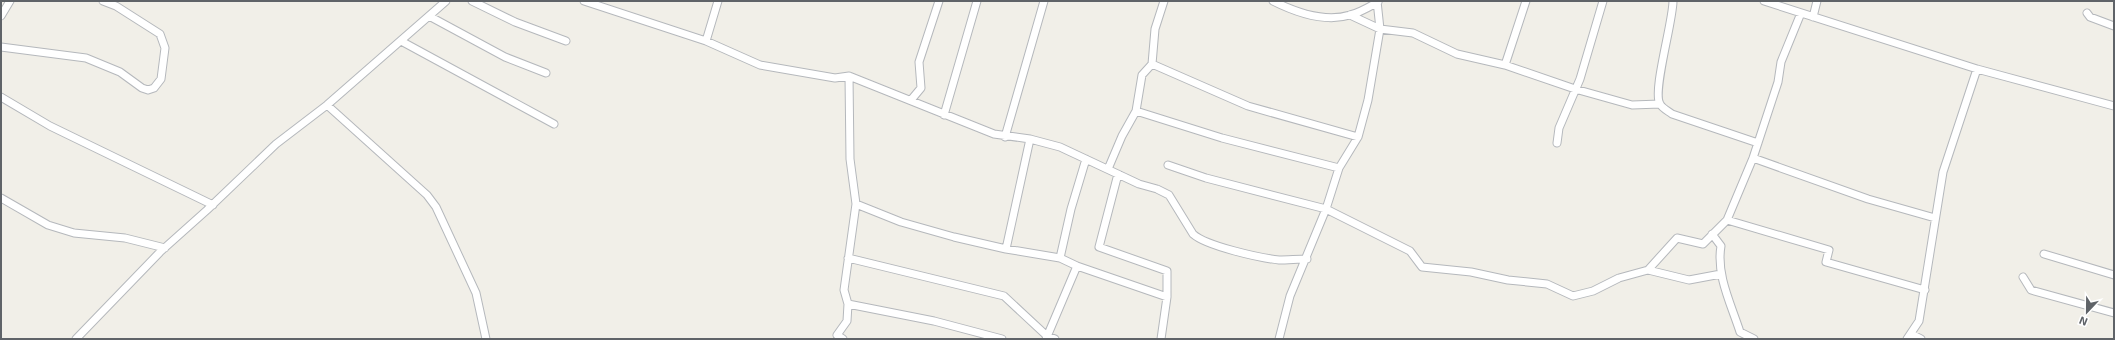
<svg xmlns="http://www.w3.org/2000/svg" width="2115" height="340" font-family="'Exo 2',sans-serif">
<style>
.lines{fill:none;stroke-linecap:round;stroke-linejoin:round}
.minor-casing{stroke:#b5b8bc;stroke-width:9}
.minor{stroke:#fff;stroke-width:7}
</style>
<rect width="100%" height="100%" fill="#f1efe8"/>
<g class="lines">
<defs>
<path id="minor" d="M472 1 515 22 566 41
M584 1 706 41 760 65 835 78 849 76 994 134 1030 139 1060 147 1139 184 1157 189 1169 195 1193 234C1206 246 1260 258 1279 260 1288 260 1298 259 1307 259
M1273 1C1295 12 1324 23 1350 15 1359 13 1369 7 1378 2
M1673 1C1673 22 1652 92 1660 104 1662 108 1668 111 1672 114L1758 143
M1764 1 1977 69 2114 106
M2087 13 2090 17 2114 26
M1350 15 1380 29 1413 33 1457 54 1505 65 1575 89 1632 105 1660 104
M1 16 10 1
M429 16 505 57 546 73
M1813 17 1817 1
M401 41 554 124
M706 41 718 1
M1 47 86 58 120 72 142 88 148 90 154 88 161 79 165 48 160 34 116 6 103 1
M1152 64 1248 106 1358 137
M1505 65 1526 1
M1 97 50 126 213 205
M911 100 921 88 919 62 939 1
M327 105 427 195 436 207 476 293 486 339
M1136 111 1222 138 1339 168
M944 115 977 1
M1005 137 1044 1
M1557 143 1559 128 1580 79 1603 1
M1753 158 1868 199 1935 218
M1168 165 1206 178 1326 209 1410 251 1422 267 1471 272 1508 280 1547 284 1573 296 1593 291 1619 278 1648 270 1677 238 1703 244 1727 220 1753 158 1778 82 1781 62 1801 13
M1108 169 1122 136 1136 111 1142 75 1152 64 1155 29 1164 1
M1118 174 1099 247 1167 271V297L1161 339
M1 198 48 225 74 233 125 238 165 248
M856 204 901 222 954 237 1006 249 1060 258 1077 266 1167 297
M1727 220 1829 250 1826 262 1925 290
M1712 234 1721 246C1716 275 1731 304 1740 332L1754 339
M1006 249 1030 139
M2044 254 2114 275
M848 258 1004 296 1047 336 1055 339
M1060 258 1071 209 1086 159
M1648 270 1689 280 1721 274
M2023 277 2031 290 2114 313
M848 304 934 321 1002 339
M1911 334 1921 339
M76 339 160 252 207 210 276 144 327 105 446 1
M843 339 837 335 847 321 848 304 844 290 856 204 850 159 849 76
M1046 339 1077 266
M1279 339 1290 296 1326 209 1339 168 1358 137 1368 100 1380 29 1377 1
M1907 339 1919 321 1943 172 1977 69"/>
</defs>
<use href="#minor" class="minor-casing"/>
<use href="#minor" class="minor"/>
</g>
<rect width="2115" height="340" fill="none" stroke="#5f6368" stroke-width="4"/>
<g transform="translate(2087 312) rotate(202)" stroke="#ffffff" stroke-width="3" paint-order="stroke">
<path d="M0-3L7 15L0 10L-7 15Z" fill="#5f6368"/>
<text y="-6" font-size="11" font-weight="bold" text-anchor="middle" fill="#5f6368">N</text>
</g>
</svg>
